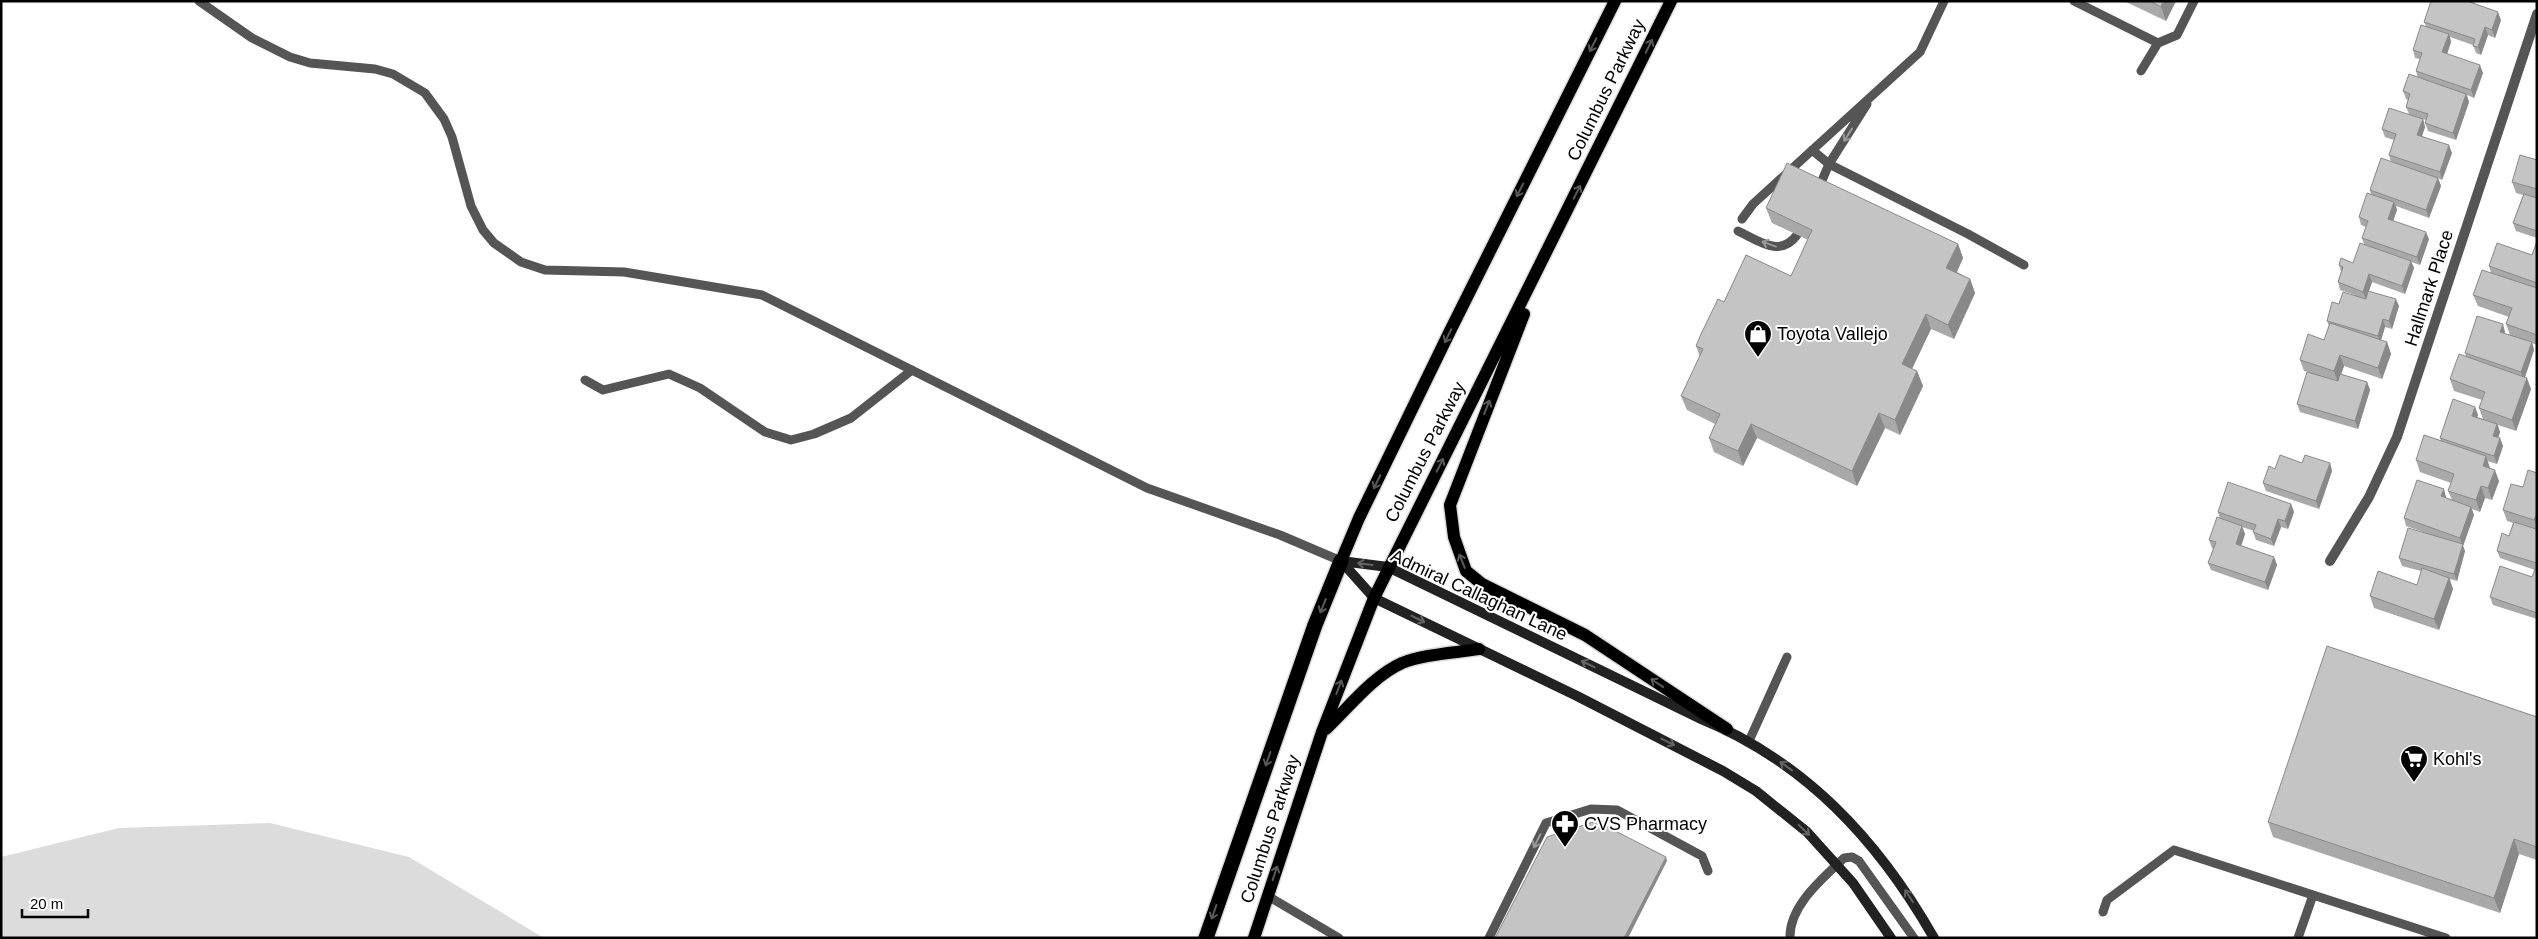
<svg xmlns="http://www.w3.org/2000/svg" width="2538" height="939" font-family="Helvetica,sans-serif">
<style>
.green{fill:#dcdcdc}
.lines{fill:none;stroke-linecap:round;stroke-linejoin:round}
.primary-casing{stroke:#dbdbdb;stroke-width:15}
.motorway-casing{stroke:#dbdbdb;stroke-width:18}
.service{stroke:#555;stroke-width:9}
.minor{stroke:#555;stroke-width:10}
.secondary{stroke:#222;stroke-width:10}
.primary{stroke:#000;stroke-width:12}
.motorway{stroke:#000;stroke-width:15}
.wall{fill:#a9a9a9}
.shaded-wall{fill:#898989}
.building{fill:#c4c4c4;stroke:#898989}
.oneway{stroke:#595959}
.oneway2{stroke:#999}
.oneway3{stroke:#646464}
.labels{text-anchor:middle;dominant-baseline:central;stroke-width:4;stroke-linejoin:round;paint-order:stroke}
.street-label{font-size:18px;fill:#000;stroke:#fff}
.poi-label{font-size:18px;fill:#000;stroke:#fff;text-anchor:start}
</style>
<rect width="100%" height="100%" fill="#fff"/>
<path class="green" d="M270 823 409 857 544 938H1V857L119 828Z"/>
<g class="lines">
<defs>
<path id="primary" d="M1524 314 1450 505 1454 537 1466 571 1482 584 1585 635 1727 729
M1341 561 1359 518 1451 329 1615 1
M1326 729C1349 707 1373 676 1402 663 1425 654 1454 653 1479 649
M1254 938 1322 732 1374 598 1671 1"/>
<path id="motorway" d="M1206 938 1315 625 1341 561"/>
</defs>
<use href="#primary" class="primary-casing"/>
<use href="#motorway" class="motorway-casing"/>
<path class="service" d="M199 1 252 38 290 57 310 63 375 69 393 74 425 93 444 119 452 137 471 206 483 230 494 243 521 262 545 270 624 272 762 295 1147 488 1280 535 1341 561
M2074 1 2158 43
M2141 71 2158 43 2177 35 2194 1
M1812 150 1829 164 1968 234 2024 265
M1818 190 1829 164 1867 104
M1742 219 1753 204 1920 52 1944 1
M1738 231C1759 241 1780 258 1797 235
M585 380 603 390 669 374 700 388 765 432 791 440 814 434 851 418 912 370
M1749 741 1787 657
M1268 896 1339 938
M2103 912 2107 900 2174 850 2446 938
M1489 938 1546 823 1591 809 1617 810 1702 856 1708 871
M1790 938C1789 906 1822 879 1844 858L1852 857 1859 861 1914 938
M2298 938 2313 895"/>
<path class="minor" d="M2330 561 2369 497 2397 437 2537 14"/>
<path class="secondary" d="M1341 561 1388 567 1699 718C1805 761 1878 840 1934 938
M1341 561 1374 598 1577 696 1723 771 1756 791 1807 832 1853 883 1891 938"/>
<use href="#primary" class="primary"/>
<use href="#motorway" class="motorway"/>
</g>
<path class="wall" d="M2124 1H2176L2166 21Z
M2431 1H2474V3L2501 20 2495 38 2488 35 2481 55 2476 53 2473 45 2450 37 2451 42 2447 54 2483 73 2474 98 2467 95 2469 102 2456 140 2428 131 2425 123 2426 120 2423 119 2425 127 2422 136 2452 153 2442 180 2438 178 2441 186 2429 218 2396 206 2397 210 2393 221 2429 239 2420 265 2411 262 2414 268 2405 294 2372 282 2369 291 2399 306 2392 329 2385 327 2381 341 2387 342 2391 354 2382 379 2344 366 2341 374 2367 382 2370 390 2358 429 2300 412 2297 404 2311 373 2304 371 2300 360 2324 340 2329 326 2327 321 2339 304 2355 295 2340 290 2338 282 2341 272 2339 265 2353 263 2364 244 2362 238 2366 227 2361 225 2359 217 2371 194 2370 190 2391 162 2389 155 2394 140 2385 137 2382 129 2409 114 2406 107 2408 100 2406 99 2403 91 2418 78 2416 71 2420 59 2415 58 2413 50 2426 26 2424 22Z
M2537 160V238L2516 231 2513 223 2523 195 2516 193 2512 182Z
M1766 208 1958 244 1963 258 1957 272 1970 279 1975 293 1954 339 1931 329 1912 369 1917 371 1923 386 1900 435 1885 428 1857 486 1757 438 1743 466 1714 452 1709 438 1715 424 1687 410 1681 396 1700 357 1696 346 1791 276 1808 240 1772 223Z
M2537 241V345L2532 343 2534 350 2525 377 2531 389 2516 431 2498 425 2500 432 2498 438H2500L2503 446 2497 464 2487 461 2490 468 2499 481 2492 500 2485 498 2480 512 2472 509 2474 515 2463 546 2465 551 2457 581 2450 579 2453 589 2439 630 2374 608 2370 596 2417 585 2421 571 2402 566 2399 558 2426 533 2406 526 2404 518 2446 497V498L2452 500 2448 491 2451 483 2420 472 2416 460 2441 441 2440 438 2475 407 2478 415 2477 417 2483 419 2479 408 2482 400 2454 391 2450 379 2466 357 2465 353 2505 332V334L2510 335 2506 324 2509 317 2478 306 2473 295 2491 273 2489 266 2532 255Z
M2302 463H2330L2332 471 2319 509 2266 491 2263 483 2275 469Z
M2537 473V619L2493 605 2490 597 2532 577 2535 570 2500 558 2497 551 2509 536 2513 523 2507 521 2503 510Z
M2291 504 2294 512 2288 529 2281 527 2274 546 2256 540 2253 532 2254 531 2242 527 2245 534 2241 546 2274 557 2277 565 2268 590 2211 570 2208 563 2213 549 2212 548 2209 540 2220 519 2218 512Z
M2537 717V860L2519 854 2500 913 2273 837 2268 822Z"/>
<path class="shaded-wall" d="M2163 1H2176L2166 21 2161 7Z
M2498 12 2501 20 2495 38 2492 30Z
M2485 27 2488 35 2481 55 2478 47Z
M2449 34 2451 42 2445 60 2442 52Z
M2480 65 2483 73 2474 98 2471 90Z
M2466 94 2469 102 2456 140 2453 133Z
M2423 119 2425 127 2420 142 2417 135Z
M2449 145 2452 153 2442 180 2440 172Z
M2438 178 2441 186 2429 218 2426 210Z
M2394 202 2397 210 2391 227 2388 219Z
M2426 232 2429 239 2420 265 2417 257Z
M1958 244 1963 258 1952 282 1946 268Z
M2411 261 2414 268 2405 294 2402 286Z
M2369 274 2372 282 2366 299 2363 292Z
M1970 279 1975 293 1954 339 1948 325Z
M2396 299 2399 306 2392 329 2389 321Z
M1926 314 1931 329 1907 379 1902 364Z
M2383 319 2385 327 2380 343 2378 336Z
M2503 324 2505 332 2503 340 2500 332Z
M2387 342 2391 354 2382 379 2378 368Z
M2532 342 2534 350 2524 380 2521 372Z
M2340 355 2344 366 2338 383 2334 371Z
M1917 371 1923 386 1900 435 1895 420Z
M2527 378 2531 389 2516 431 2512 420Z
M2367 382 2370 390 2358 429 2355 421Z
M2475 407 2478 415 2475 423 2472 416Z
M1879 413 1885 428 1857 486 1852 471Z
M1751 424 1757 438 1743 466 1738 451Z
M2497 424 2500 432 2496 444 2493 436Z
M2500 438 2503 446 2497 464 2494 456Z
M2486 456 2490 468 2487 477 2483 466Z
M2330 463 2332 471 2319 509 2316 501Z
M2495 470 2499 481 2492 500 2488 488Z
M2481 486 2485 498 2480 512 2476 500Z
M2444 489 2446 497 2444 504 2441 496Z
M2291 504 2294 512 2288 529 2285 521Z
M2471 507 2474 515 2463 546 2465 551 2457 581 2454 574 2462 544 2460 538Z
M2537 513V527L2534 520Z
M2278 519 2281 527 2274 546 2271 539Z
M2242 526 2245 534 2239 552 2236 544Z
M2274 557 2277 565 2268 590 2265 582Z
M2449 578 2453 589 2439 630 2434 619Z
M2514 839 2519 854 2500 913 2494 898Z
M1666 857 1667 861 1628 938H1624Z"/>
<path class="building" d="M2150 1H2163L2161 7Z
M2431 1H2467L2498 12 2492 30 2485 27 2478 47 2473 46 2475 39 2424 22Z
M2421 25 2449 34 2442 52 2480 65 2471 90 2416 71 2422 53 2413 50Z
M2409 74 2466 94 2453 133 2425 123 2428 114 2406 107 2410 94 2403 91Z
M2389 108 2423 119 2417 135 2449 145 2440 172 2389 155 2396 134 2382 129Z
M2520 155 2537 160V189L2512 182Z
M2381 158 2438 178 2426 210 2370 190Z
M1787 163 1958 244 1946 268 1970 279 1948 325 1926 314 1902 364 1917 371 1895 420 1879 413 1852 471 1751 424 1738 451 1709 438 1720 414 1681 396 1703 349 1696 346 1701 334 1718 299 1724 302 1746 255 1791 276 1812 230 1766 208Z
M2367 193 2394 202 2388 219 2426 232 2417 257 2362 238 2368 221 2359 217Z
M2524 194 2537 198V231L2513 223Z
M2537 241V283L2489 266 2497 243 2532 255Z
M2360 243 2411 261 2402 286 2369 274 2363 292 2338 282 2343 267 2339 265 2341 258 2353 263Z
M2482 270 2537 288V335L2506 324 2512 308 2473 295Z
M2368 291 2396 299 2389 321 2383 319 2378 336 2327 321 2332 302 2339 304 2343 292 2366 299Z
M2477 316 2503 324 2500 332 2532 342 2521 372 2465 353Z
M2330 323 2387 342 2378 368 2340 355 2334 371 2300 360 2308 334 2324 340Z
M2459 354 2527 378 2512 420 2479 408 2485 392 2450 379Z
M2307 372 2338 381 2340 374 2367 382 2355 421 2297 404Z
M2453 399 2475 407 2472 416 2497 424 2493 436 2500 438 2494 456 2440 438Z
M2424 435 2486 456 2483 466 2495 470 2488 488 2481 486 2476 500 2448 491 2454 474 2416 460Z
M2280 455 2302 463 2305 455 2330 463 2316 501 2263 483 2269 466 2275 469Z
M2528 470 2537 473V513L2534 520 2503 510 2511 484 2523 487Z
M2417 480 2444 489 2441 496 2471 507 2460 538 2404 518Z
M2228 482 2291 504 2285 521 2278 519 2271 539 2253 532 2256 525 2218 512Z
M2217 517 2242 526 2236 544 2274 557 2265 582 2208 563 2216 542 2209 540Z
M2514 522 2536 529 2537 527V563L2497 551 2502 533 2509 536Z
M2408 528 2463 544 2454 574 2399 558Z
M2500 566 2532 577 2535 569H2537V613L2490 597Z
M2422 568 2449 578 2434 619 2370 596 2378 571 2417 585Z
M2327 646 2537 717V847L2514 839 2494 898 2268 822Z
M1596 821 1666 857 1624 938H1495L1547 837Z"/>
<defs><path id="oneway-shaft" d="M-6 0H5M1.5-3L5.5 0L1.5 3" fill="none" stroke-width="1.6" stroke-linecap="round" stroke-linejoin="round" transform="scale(1.25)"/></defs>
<g class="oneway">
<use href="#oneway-shaft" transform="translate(1593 45) rotate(117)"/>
<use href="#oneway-shaft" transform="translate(1649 46) rotate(-64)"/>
<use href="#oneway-shaft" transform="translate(1520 190) rotate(117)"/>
<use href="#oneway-shaft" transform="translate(1577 192) rotate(-63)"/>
<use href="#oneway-shaft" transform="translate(1448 336) rotate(116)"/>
<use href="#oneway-shaft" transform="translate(1487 407) rotate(-68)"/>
<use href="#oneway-shaft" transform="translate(1440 465) rotate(-63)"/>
<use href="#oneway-shaft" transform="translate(1377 482) rotate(116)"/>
<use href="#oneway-shaft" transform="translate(1462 561) rotate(-112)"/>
<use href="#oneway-shaft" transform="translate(1323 606) rotate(112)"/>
<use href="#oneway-shaft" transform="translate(1657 683) rotate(-146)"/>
<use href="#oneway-shaft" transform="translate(1339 687) rotate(-69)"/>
<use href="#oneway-shaft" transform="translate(1268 759) rotate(109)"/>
<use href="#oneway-shaft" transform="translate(1275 873) rotate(-72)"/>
<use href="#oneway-shaft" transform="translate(1214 912) rotate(109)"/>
</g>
<g class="oneway2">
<use href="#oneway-shaft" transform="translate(1848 135) rotate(122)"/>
<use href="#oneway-shaft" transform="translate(1769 244) rotate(-160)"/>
<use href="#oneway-shaft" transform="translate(1537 841) rotate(116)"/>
</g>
<g class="oneway3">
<use href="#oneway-shaft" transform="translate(1365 564) rotate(-173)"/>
<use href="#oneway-shaft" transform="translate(1418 619) rotate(26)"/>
<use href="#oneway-shaft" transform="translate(1588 664) rotate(-154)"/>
<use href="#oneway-shaft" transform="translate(1668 742) rotate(27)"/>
<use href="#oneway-shaft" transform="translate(1786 766) rotate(-144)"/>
<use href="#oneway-shaft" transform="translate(1804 830) rotate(43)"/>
<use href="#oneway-shaft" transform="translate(1909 896) rotate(-123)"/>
</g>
<defs>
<symbol id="shop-pin" viewBox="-11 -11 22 30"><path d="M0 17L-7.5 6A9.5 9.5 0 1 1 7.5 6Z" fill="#000" stroke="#fff"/><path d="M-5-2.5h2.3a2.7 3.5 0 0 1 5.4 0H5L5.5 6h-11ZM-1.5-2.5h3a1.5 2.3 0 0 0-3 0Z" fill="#fff"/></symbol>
<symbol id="supermarket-pin" viewBox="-11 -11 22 30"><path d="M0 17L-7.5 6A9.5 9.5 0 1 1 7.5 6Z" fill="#000" stroke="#fff"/><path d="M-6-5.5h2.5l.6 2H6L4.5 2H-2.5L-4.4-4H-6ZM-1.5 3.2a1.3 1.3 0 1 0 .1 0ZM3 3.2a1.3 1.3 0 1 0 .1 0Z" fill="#fff"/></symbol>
<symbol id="pharmacy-pin" viewBox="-11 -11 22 30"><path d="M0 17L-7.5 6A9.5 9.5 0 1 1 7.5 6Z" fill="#000" stroke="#fff"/><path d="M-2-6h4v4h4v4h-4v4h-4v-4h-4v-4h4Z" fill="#fff"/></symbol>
</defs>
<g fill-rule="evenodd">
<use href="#shop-pin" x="1742" y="318" width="32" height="43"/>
<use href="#supermarket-pin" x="2398" y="743" width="32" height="43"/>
<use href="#pharmacy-pin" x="1549" y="808" width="32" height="43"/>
</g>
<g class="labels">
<g class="street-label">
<text transform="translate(1606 90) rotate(-64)">Columbus Parkway</text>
<text transform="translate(2429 288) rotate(-72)">Hallmark Place</text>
<text transform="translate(1425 452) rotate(-63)">Columbus Parkway</text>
<text transform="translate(1479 595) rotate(25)">Admiral Callaghan Lane</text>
<text transform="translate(1270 829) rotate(-72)">Columbus Parkway</text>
</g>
<g class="poi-label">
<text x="1777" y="334">Toyota Vallejo</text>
<text x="2433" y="759">Kohl's</text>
<text x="1584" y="824">CVS Pharmacy</text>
</g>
</g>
<rect width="2538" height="939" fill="none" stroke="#000000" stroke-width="5"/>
<path d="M22 909v8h66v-8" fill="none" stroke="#000000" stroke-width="2.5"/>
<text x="30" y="909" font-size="15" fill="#000000" stroke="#ffffff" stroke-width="4" paint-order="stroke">20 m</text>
</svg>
